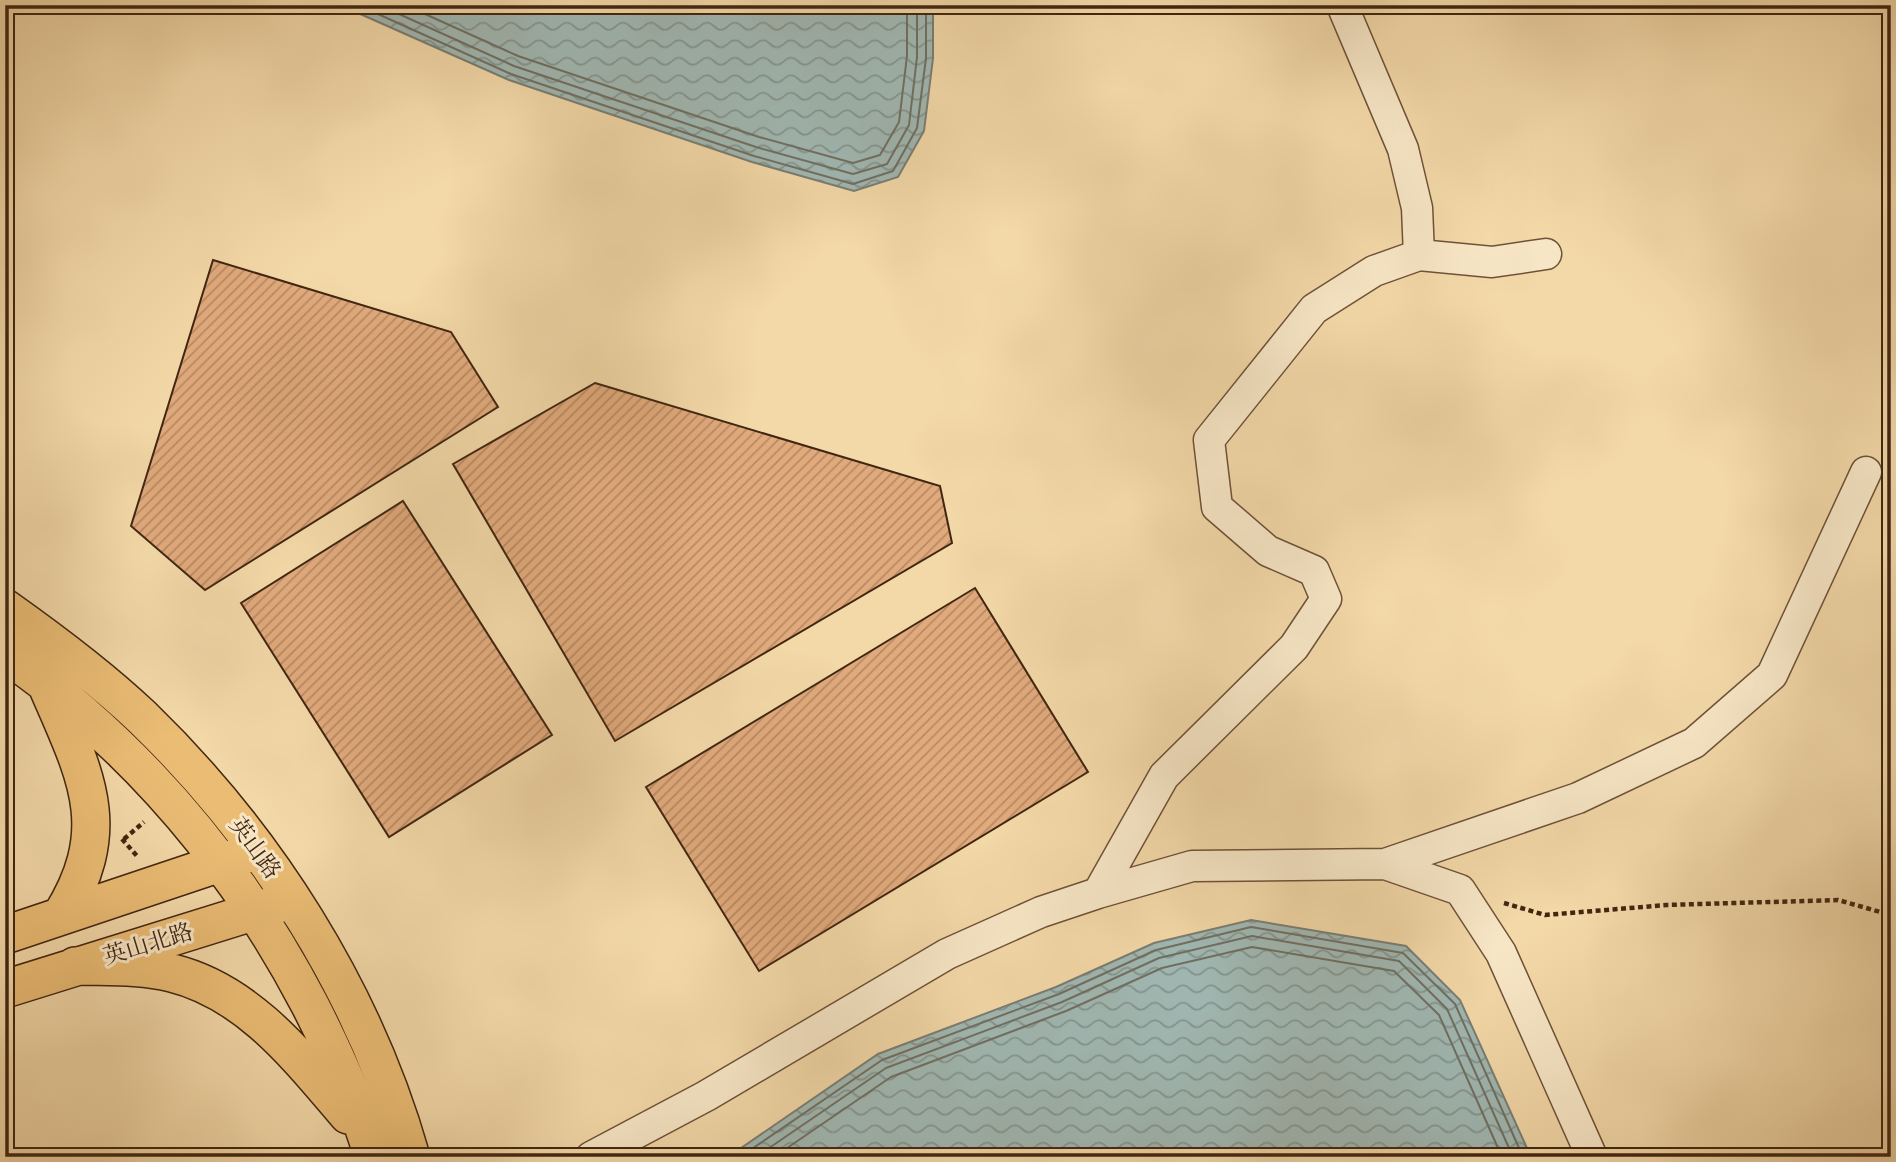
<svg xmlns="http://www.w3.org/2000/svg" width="1896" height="1162" font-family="'IM FELL Double Pica','Noto Serif SC',serif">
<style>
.water{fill:url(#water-waves);stroke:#7a7e73;stroke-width:2}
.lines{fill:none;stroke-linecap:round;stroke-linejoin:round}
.shore{stroke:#706f62;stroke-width:2}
.building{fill:url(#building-hatch);stroke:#412612;stroke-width:2}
.minor-casing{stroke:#6e5238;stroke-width:33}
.major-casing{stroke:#412612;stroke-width:40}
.path{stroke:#412612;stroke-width:4.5;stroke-dasharray:5 3.5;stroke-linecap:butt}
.minor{stroke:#f7e6c6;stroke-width:30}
.major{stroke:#eabc74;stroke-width:37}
.labels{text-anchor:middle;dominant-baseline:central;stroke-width:6;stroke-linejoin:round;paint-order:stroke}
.street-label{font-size:23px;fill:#412612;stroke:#f7e6c6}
</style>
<defs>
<pattern id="water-waves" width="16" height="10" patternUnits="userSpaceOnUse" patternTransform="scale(1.75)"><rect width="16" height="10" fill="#a0b8b3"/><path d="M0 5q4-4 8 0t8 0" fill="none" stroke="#849590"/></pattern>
<pattern id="building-hatch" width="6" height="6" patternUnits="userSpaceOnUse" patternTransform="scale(1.75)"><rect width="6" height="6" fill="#e1aa7c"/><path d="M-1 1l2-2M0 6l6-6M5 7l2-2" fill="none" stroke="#b88a64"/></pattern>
</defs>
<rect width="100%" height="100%" fill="#f3d8a8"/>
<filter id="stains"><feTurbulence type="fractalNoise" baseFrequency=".00286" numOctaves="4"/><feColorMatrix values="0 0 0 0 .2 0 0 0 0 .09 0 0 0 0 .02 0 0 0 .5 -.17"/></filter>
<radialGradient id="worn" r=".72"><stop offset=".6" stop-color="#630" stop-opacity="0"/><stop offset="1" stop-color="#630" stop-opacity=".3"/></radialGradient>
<path class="water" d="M340 5H933V58L924 131 898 177 854 191 752 162 509 80Z
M1251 920 1406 946 1460 1000 1531 1157H728L878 1054 1056 987 1154 943Z"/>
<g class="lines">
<path class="shore" d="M358 5 511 74 754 156 853 184 893 171 917 128 926 58V5
M379 5 514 66 756 147 853 174 887 164 909 125 917 57V5
M405 5 518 56 759 137 853 163 880 155 899 122 907 56V5
M740 1157 882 1060 1059 994 1156 950 1251 927 1403 953 1455 1004 1523 1157
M756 1157 886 1068 1062 1002 1159 958 1252 936 1399 961 1447 1009 1513 1157
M774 1157 891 1077 1066 1011 1162 968 1252 947 1394 971 1439 1015 1502 1157"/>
</g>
<path class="building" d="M213 260 451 332 498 407 205 590 131 526Z
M595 383 940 486 952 543 615 741 453 464Z
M403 501 552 735 389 837 241 603Z
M975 588 1088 772 759 971 646 787Z"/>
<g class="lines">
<defs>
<path id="minor" d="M1342 5 1403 149 1417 208 1419 255
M1385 864 1460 890 1501 953 1592 1157
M1098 893 1164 776 1294 647 1326 599 1314 571 1268 551 1217 507 1209 440 1314 309 1374 271 1419 255 1492 262 1546 254
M591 1157 706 1096 947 954 1041 912 1098 893 1192 866 1385 864 1578 798 1694 743 1772 675 1866 472"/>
<path id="major" d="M5 608C53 642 100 677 142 717 266 837 364 991 411 1157
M5 653C136 746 236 863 310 1005 335 1054 358 1104 373 1157
M48 688C85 774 116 828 61 916
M5 935 244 855
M75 966C107 967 140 965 172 973 249 992 299 1058 348 1115
M5 989 278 904"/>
</defs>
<use href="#minor" class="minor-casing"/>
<use href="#major" class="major-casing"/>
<path class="path" d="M122 839 137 856
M124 839 144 822
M1504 903 1545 915 1667 905 1838 900 1891 915"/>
<use href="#minor" class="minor"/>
<use href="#major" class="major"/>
</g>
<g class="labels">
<g class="street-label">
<text transform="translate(255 848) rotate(54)">英山路</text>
<text transform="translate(148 944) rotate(-17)">英山北路</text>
</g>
</g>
<rect width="1896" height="1162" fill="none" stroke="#f3d8a8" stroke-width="28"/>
<rect x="7" y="7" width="1882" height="1148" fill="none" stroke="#412612" stroke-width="3.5"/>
<rect x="14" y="14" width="1868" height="1134" fill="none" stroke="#412612" stroke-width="2"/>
<rect width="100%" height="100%" filter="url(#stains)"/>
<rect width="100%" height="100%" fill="url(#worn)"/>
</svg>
